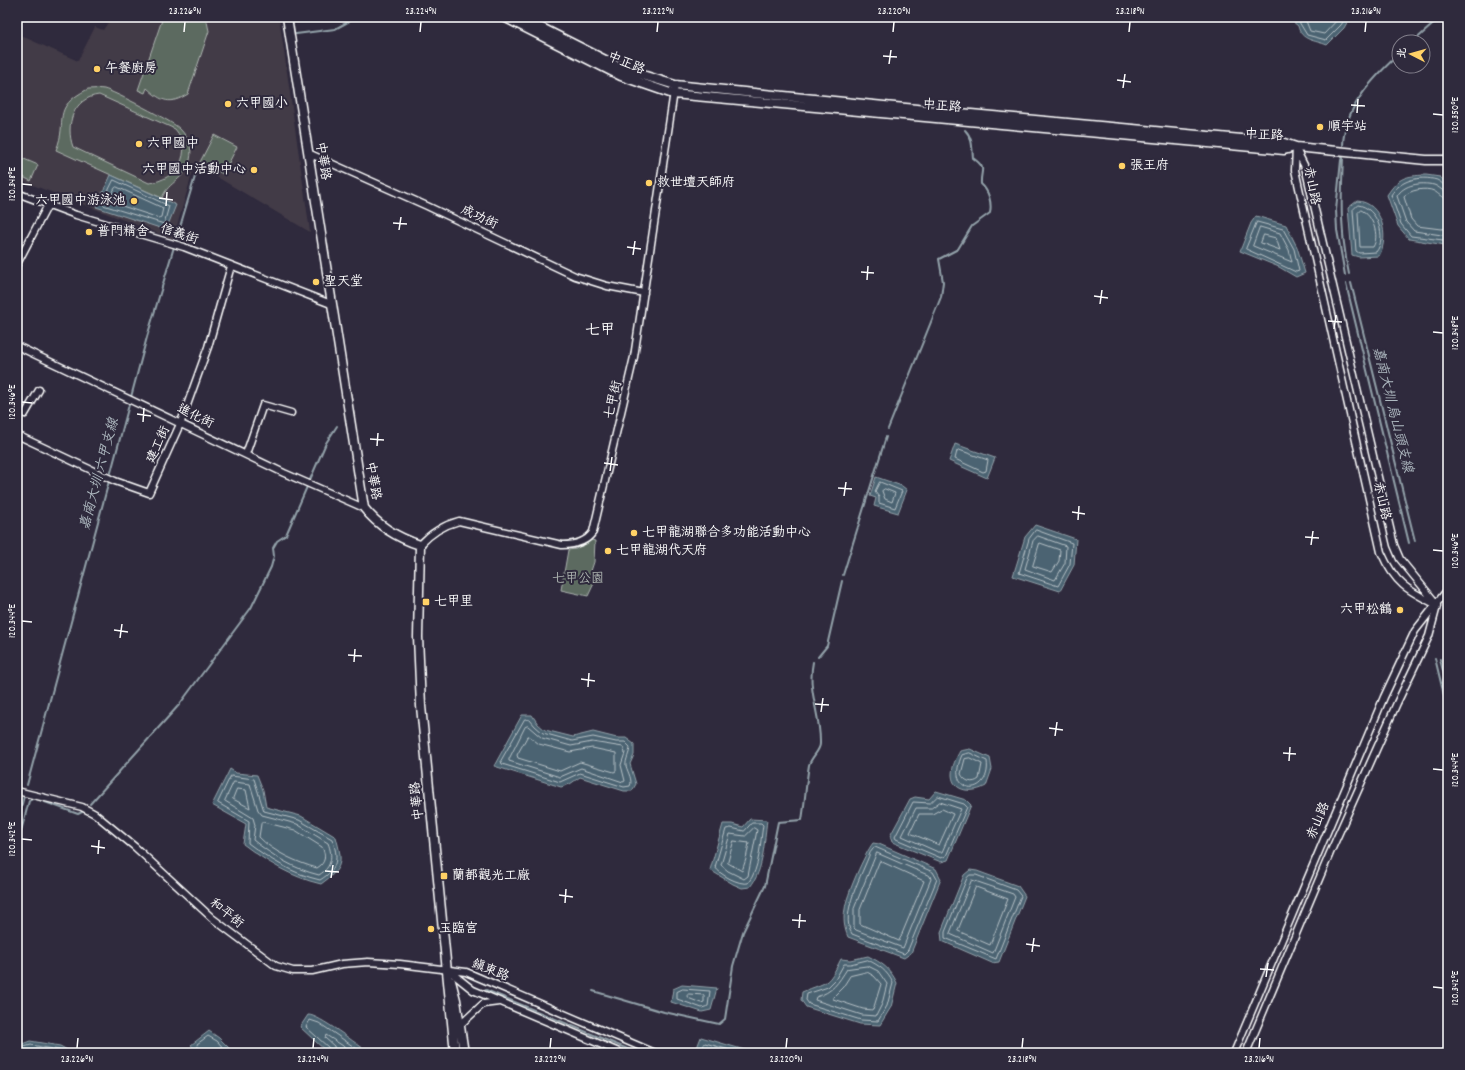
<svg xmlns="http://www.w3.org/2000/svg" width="1465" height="1070" font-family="Dekko,'LXGW WenKai TC',sans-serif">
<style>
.built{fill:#433b47}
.green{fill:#5b6a61;stroke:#adb4b0;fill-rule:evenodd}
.water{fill:#4b6472;stroke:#93a2aa}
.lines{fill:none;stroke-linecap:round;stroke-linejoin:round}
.shore{stroke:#b7c1c7;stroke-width:1}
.stream{stroke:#93a2aa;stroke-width:2}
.street-casing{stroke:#fff;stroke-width:9}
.secondary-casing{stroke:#fff;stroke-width:11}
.street{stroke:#2f2a3d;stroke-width:6}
.secondary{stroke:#2f2a3d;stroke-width:8}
.ticks{fill:none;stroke:#fff;stroke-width:1.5}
.poi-dot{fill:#ffd166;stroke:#2f2a3d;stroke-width:1.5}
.labels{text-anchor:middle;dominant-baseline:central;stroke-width:4;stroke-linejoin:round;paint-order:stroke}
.street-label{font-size:13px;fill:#fff;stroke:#2f2a3d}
.poi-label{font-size:13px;fill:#fff;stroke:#2f2a3d;text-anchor:start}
.park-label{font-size:13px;fill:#adb4b0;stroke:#2f2a3d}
.water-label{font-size:14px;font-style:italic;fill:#aeb9c0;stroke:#2f2a3d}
.quarter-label{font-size:15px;fill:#fff;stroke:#2f2a3d}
.neatline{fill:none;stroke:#fff;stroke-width:1.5}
.ticks-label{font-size:10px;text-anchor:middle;fill:#fff}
</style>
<rect width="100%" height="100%" fill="#2f2a3d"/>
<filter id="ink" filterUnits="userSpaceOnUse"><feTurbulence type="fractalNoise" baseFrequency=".025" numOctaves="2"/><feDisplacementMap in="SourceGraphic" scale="8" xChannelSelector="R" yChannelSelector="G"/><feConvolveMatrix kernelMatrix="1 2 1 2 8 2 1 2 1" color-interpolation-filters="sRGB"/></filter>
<g filter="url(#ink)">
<path class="built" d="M112 17H279L310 232 195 164 173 239 17 179V34L78 61 95 27 103 30Z"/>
<path class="green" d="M163 17H206L209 31 188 94C170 105 162 102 147 88L145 93 138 90Z
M88 89C93 89 99 88 104 89 113 91 174 122 180 129 188 137 193 148 190 160 185 181 169 180 162 198L56 150C69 120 49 109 88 89ZM99 95 175 129C195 152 177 180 149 183L73 147C65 125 73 98 99 95Z
M214 135 237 147 223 174 200 162Z
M17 156 38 165 31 181 17 174Z
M588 539 595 541 594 562 591 571 598 575 588 596 561 590 568 550 576 549Z"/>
<path class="water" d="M1292 17H1350L1344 28 1327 45C1315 40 1301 41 1298 26L1292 21Z
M111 175 176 205 166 230 96 207Z
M1426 175 1440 177 1448 184V242L1445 245 1409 239 1398 226 1387 195C1399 177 1405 176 1426 175Z
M1357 201C1382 202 1390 237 1379 256L1359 257 1352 255 1348 208Z
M1256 216 1286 225 1297 247 1305 273 1296 277 1279 267 1240 251 1251 223Z
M955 444 995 458 987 478 949 461Z
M876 477 902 486 907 490 898 513 874 506 876 498 870 496Z
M1035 525 1076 539 1074 565 1060 591 1013 576 1025 537Z
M522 715H532L538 724 545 730 573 737 593 732 617 738H626L634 744V755L630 764 636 784 632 791H624L580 777 570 784 561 787 494 766Z
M970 749 990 758 992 769 986 786C974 793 953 793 952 775 952 766 956 758 960 751Z
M230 769 236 773 257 775 263 790 266 807 301 816 336 837C343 863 343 868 321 884 291 877 267 862 243 844L246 824 212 805Z
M936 791 966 800 971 805 948 860 941 862 892 842 890 836 910 799 915 797 929 799Z
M750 819 767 820C764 842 764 870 750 887L742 888 733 884 710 870 723 824H732L743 827Z
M873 843 879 844 936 869 941 879 911 953 904 958 848 937C844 928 843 918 845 909 846 896 865 853 873 843Z
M970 870 977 871 1018 886 1025 896 999 962 992 963 942 941 941 932 964 875Z
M868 956C882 963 890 968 897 983L891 1007 880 1025 860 1024 806 1007 801 1000 802 992C828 981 827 987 841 959L850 960Z
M682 985 717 988 711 1010 702 1012 671 1002 673 989Z
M308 1015C318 1014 359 1046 370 1053H328L300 1027Z
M209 1031 219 1038 234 1053H198L191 1045Z
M701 1037 748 1051 754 1053H695Z
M30 1041 60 1046 73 1053H17V1046Z"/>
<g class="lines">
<path class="shore" d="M1296 17 1307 35 1326 40 1341 25 1346 17
M1302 17 1306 21 1310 31 1324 34 1340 17
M114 180 169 206 164 224 103 205V202Z
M117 187 163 208 161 217 159 218 110 202 109 199 115 188Z
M1448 187C1443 186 1442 182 1437 180 1420 175 1400 180 1391 195L1401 224 1411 236 1443 240 1448 239
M1448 192C1442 192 1440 187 1434 185 1421 182 1404 184 1397 196L1406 222 1414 231 1442 235 1448 234
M1448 198C1441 198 1439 194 1434 191 1426 187 1408 190 1404 197L1411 219 1417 226 1441 229 1448 228
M1358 205C1377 207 1388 238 1376 252L1359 253 1356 251 1353 210Z
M1361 210C1373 215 1380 236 1373 247H1360L1358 213Z
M1257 222 1283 229 1294 249 1299 271 1296 272 1246 249Z
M1260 227 1280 233 1289 250 1292 262 1253 246Z
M1264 235 1276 238 1280 250 1261 243Z
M959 450 988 460 986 471 983 472 955 459 957 451Z
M880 482 902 491 895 508 879 503V497L875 492Z
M885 489 895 493 892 502 885 499 882 491Z
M1036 530 1072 543 1070 564 1058 586 1019 573 1029 539Z
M1038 536 1066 546 1065 563 1055 580 1025 569 1033 541Z
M1040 543 1060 550 1059 561 1052 572 1033 566Z
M525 719 530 720 535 726 543 733 572 741 593 737 616 742H625L630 747C630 753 625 760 626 766 628 773 633 780 630 786L624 787 580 773 560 782 502 764 501 761Z
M528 726 542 738 571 746 592 742 623 747 625 753 621 765 625 781 623 782 581 768 560 777 509 761V759L525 727Z
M529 736 539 744 570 752 592 748 616 753V771L614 772 580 762 560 771 518 758 517 755 527 737Z
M970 753 987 761C992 798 943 796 962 755Z
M970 758 982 764 979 779C973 784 965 782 961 774L965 759Z
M231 776 254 779 264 811 299 820 332 839C339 858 338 869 320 880 293 874 269 859 248 843L249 821 218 803Z
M234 782 250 784 258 810 262 815 297 824 328 843C333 856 332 867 319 875 294 869 273 856 253 840L255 825 253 818 225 801Z
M237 789 246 790 250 808 233 799Z
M938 796 964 804 967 807 946 856 941 858 896 839 895 837 913 802 930 803Z
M940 802 961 809 942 852H938L902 836 916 808H931Z
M942 809 953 814 939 845 910 833 919 814H932Z
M263 822 295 830 322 847C326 855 326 863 317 868 298 863 273 852 259 837L261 824Z
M752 823H761L763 825C760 843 760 869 748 883 739 885 720 875 715 867L726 829 731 828 744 831Z
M754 828 757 830 748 876 744 879 728 871 721 865 730 834 745 836Z
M734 841 749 843 746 859 742 871 728 863Z
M875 847 933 872 937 879 908 950 904 954 852 934C839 914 863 873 870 853Z
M877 853 930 876 931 879 903 948 856 930 854 928V909Z
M880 861 924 881 899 941 860 924V910Z
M970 875H976L1016 890 1021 896 996 959 945 938V932L967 878Z
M972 880 1013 894 1015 897 993 953 950 934Z
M976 887 1008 899 990 945 958 931Z
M868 960C880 966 887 971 893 983L887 1006 878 1021 861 1020 809 1004 806 1000 807 994 828 987 835 980 844 964H850Z
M868 966 878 971 887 984 882 1004 876 1016 862 1015 815 1000 816 997C833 992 838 983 847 969Z
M867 972 874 976 881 984 873 1010 863 1009 833 999V997L843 987 850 976Z
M683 989 710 991 708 1006 702 1008 677 999V992Z
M689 994 704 995V1002L701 1003 688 998 687 996Z
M17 1049 31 1045 59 1050 64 1053
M200 1053 197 1044 208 1036 217 1041 228 1053
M330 1053 329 1048 306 1027 310 1020 319 1023 363 1053
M335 1053 334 1046 325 1038 326 1035 354 1053
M700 1053 705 1043 741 1053"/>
<path class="stream" d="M296 34 335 29 357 17
M1413 42 1441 17
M1343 145C1344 108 1373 78 1399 54
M1343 155 1341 160 1336 210 1337 230 1345 275
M1343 158C1341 200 1340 233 1349 274
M1351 283 1415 541
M1346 284 1409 543
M888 429 941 297 943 282 939 259 958 249 972 226 990 213C992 203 989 191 981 184 980 169 988 169 973 158 972 148 973 138 965 130
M110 476 147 337 197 170
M843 575 886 437
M818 657 827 646 842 581
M1435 658 1448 712
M1440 659 1448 691
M27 785 109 481
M90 804 179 705 251 608 271 567 274 556 273 548 277 541 286 535 326 443 337 426
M17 823 24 796
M17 846 29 801 34 798 78 814 82 812
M486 990 637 1053
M593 991 664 1012 719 1024 725 1019 733 966 743 932 765 886 778 822 802 820C805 802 806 783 809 765 811 757 820 751 820 744 821 715 807 692 813 662
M449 1053 450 1051"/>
<defs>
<path id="street" d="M1296 147 1295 170 1381 552C1395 584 1407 590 1437 605
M1296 149 1305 167 1394 545 1400 559 1436 603
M308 153 427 206 575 276 607 286 644 293
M17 193 76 215 184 247 331 304
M17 264 48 205
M17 346 284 473 364 508
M17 410 25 414 39 390
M17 435 115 481 149 493 181 422 208 347 231 266
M246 454 263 405 291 413
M420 545C430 534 444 525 459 521L562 545C574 545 586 543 593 532L634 357 675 85
M17 791 82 807 95 814 135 847 212 918 276 966 293 971H312L342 964 368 962 400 964 466 972 655 1053
M448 970 473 990 621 1053
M461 1024 483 1004 499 1002
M1234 1053 1384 697 1415 631 1448 589
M1246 1053 1330 853 1397 703 1429 636 1437 606"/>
<path id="secondary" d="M287 17 364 508C379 527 398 538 420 545L418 637 421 706 455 1053
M504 17 621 76 673 94 1252 147 1284 150 1295 147
M520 17 623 69 675 85 884 106 1284 143 1296 147 1426 160H1448
M451 981 456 1000 464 1053"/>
</defs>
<use href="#street" class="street-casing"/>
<use href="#secondary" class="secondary-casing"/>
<use href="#street" class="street"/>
<use href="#secondary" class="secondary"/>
</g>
</g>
<path class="ticks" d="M184 32 185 22M420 32 421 22M657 32 658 22M893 32 894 22M1129 32 1130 22M1365 32 1366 22M883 56 897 57M889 64 891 50M1117 80 1131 82M1123 88 1125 74M1351 105 1365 106M1357 113 1358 99M1433 114 1443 115M22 184 32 185M159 198 173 200M166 206 167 192M393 223 407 224M399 230 401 217M627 247 641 249M633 255 635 241M861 272 874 273M867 280 868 266M1094 296 1108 298M1100 304 1102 290M1328 321 1342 322M1334 329 1336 315M1433 332 1443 333M22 402 32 403M137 414 151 416M143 422 144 408M370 439 384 440M377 446 378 433M604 463 618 465M610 471 612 457M838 488 852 489M844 496 846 482M1072 512 1085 514M1078 520 1079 506M1305 537 1319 538M1311 545 1313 531M1433 550 1443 551M22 621 32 622M114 630 128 632M120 638 122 624M348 655 362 656M354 662 355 649M581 679 595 681M588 687 589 673M815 704 829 705M821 712 823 698M1049 728 1063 730M1055 736 1057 722M1283 753 1296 754M1289 761 1290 747M1433 769 1443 770M22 839 32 840M91 846 105 848M98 854 99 840M325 871 339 872M331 878 333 865M559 895 573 897M565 903 566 889M792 920 806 921M799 928 800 914M1026 944 1040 946M1032 952 1034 938M1260 969 1274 970M1266 977 1268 963M1433 987 1443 988M77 1048 78 1038M313 1048 314 1038M550 1048 551 1038M786 1048 787 1038M1022 1048 1023 1038M1259 1048 1260 1038"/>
<g class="poi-dot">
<circle cx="97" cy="69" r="4"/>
<circle cx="228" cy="104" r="4"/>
<circle cx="1320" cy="127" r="4"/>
<circle cx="139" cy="144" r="4"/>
<circle cx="1122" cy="166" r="4"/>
<circle cx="254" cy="170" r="4"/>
<circle cx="649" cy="183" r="4"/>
<circle cx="134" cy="201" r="4"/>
<circle cx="89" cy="232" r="4"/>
<circle cx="316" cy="282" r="4"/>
<circle cx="634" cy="533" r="4"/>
<circle cx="608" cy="551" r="4"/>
<rect x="422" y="598" width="8" height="8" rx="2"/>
<circle cx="1400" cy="610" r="4"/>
<rect x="440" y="872" width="8" height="8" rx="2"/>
<circle cx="431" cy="929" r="4"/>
</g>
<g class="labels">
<g class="street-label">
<text transform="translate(626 64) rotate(23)">中正路</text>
<text transform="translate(942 107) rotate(5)">中正路</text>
<text transform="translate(1264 136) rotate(3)">中正路</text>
<text transform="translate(322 161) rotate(81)">中華路</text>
<text transform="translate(1311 186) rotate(79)">赤山路</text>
<text transform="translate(479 218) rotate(25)">成功街</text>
<text transform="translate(179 235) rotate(18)">信義街</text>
<text transform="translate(614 400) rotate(-77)">七甲街</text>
<text transform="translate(195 417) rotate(26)">進化街</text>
<text transform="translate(159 445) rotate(-66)">建工街</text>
<text transform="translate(372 481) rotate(80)">中華路</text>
<text transform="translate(1381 501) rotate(77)">赤山路</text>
<text transform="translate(418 801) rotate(-96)">中華路</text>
<text transform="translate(1319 821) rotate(-67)">赤山路</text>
<text transform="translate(226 914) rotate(39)">和平街</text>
<text transform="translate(490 971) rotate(21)">鎮東路</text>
</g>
<g class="poi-label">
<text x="105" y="69">午餐廚房</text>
<text x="236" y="104">六甲國小</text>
<text x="1328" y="127">順宇站</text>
<text x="147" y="144">六甲國中</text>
<text x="1130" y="166">張王府</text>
<text x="246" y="170" text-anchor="end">六甲國中活動中心</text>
<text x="657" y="183">救世壇天師府</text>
<text x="126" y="201" text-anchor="end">六甲國中游泳池</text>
<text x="97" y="232">普門精舍</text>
<text x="324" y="282">聖天堂</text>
<text x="642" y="533">七甲龍湖聯合多功能活動中心</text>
<text x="616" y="551">七甲龍湖代天府</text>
<text x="434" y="602">七甲里</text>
<text x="1392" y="610" text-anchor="end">六甲松鶴</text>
<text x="452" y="876">蘭都觀光工廠</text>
<text x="439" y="929">玉臨宮</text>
</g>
<g class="park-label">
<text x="578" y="579">七甲公園</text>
</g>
<g class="water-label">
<text transform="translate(1392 410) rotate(76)">嘉南大圳 烏山頭支線</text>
<text transform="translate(100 474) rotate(-75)">嘉南大圳 六甲支線</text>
</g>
<g class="quarter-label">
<text x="600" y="331">七甲</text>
</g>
</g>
<rect width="1465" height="1070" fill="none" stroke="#2f2a3d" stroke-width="44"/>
<g transform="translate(1411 54) rotate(276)"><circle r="19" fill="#2f2a3d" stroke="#827f8b"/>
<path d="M0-3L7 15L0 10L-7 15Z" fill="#ffd166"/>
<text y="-6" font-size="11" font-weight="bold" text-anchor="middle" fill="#ffffff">北</text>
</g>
<rect x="22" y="22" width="1421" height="1026" class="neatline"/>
<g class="ticks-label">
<text x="185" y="14">23.226°N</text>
<text x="421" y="14">23.224°N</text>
<text x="658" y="14">23.222°N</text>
<text x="894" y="14">23.220°N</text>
<text x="1130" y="14">23.218°N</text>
<text x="1366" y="14">23.216°N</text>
<text transform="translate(1454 115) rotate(-90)" y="4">120.350°E</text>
<text transform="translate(11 184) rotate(-90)" y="4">120.348°E</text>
<text transform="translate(1454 333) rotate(-90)" y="4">120.348°E</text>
<text transform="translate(11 402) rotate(-90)" y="4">120.346°E</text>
<text transform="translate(1454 551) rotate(-90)" y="4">120.346°E</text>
<text transform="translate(11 621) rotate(-90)" y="4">120.344°E</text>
<text transform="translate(1454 770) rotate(-90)" y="4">120.344°E</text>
<text transform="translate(11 839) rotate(-90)" y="4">120.342°E</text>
<text transform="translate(1454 988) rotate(-90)" y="4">120.342°E</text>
<text x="77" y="1062">23.226°N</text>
<text x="313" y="1062">23.224°N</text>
<text x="550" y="1062">23.222°N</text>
<text x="786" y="1062">23.220°N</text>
<text x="1022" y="1062">23.218°N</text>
<text x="1259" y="1062">23.216°N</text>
</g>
</svg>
